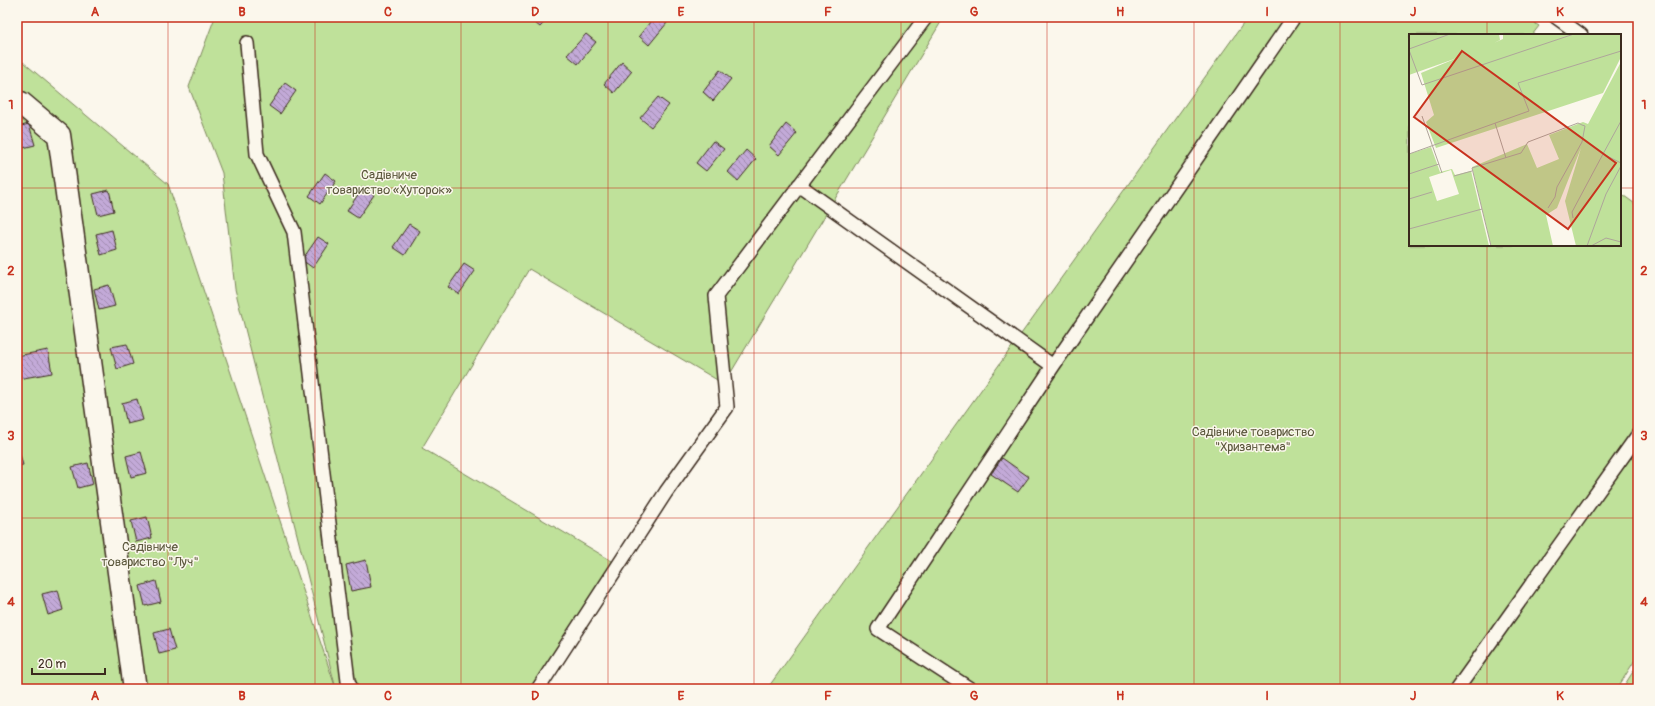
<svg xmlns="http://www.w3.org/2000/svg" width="1655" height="706" font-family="Pangolin,sans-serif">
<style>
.garden{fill:#bfe19a;stroke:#7d865c}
.building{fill:url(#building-back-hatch);stroke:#3b2a1e}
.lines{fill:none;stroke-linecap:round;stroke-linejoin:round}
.lane-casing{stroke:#3b2a1e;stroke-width:16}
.street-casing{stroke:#3b2a1e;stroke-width:25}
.lane{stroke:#fbf7ec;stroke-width:13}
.street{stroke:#fbf7ec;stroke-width:22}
.grid{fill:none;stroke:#c8321e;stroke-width:1;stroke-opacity:0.55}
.labels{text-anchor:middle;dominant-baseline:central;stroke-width:3;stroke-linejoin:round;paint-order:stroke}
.park-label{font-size:13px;fill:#5c583d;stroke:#fbf7ec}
.inset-road{fill:none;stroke:#aea59a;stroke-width:1}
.view{fill:#c8321e;fill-opacity:0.15;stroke:#c8321e;stroke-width:2}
.inset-edge{fill:none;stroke:#3b2a1e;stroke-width:2}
.neatline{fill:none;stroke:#c8321e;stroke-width:1.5}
.grid-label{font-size:13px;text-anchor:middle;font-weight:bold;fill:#c8321e}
</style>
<defs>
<pattern id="building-back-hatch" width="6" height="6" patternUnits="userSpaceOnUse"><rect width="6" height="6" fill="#c3aad8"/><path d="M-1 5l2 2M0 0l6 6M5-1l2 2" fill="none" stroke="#a08baf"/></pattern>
</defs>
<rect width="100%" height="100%" fill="#fbf7ec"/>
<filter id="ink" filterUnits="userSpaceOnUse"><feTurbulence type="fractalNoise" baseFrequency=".025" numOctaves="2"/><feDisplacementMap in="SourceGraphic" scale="8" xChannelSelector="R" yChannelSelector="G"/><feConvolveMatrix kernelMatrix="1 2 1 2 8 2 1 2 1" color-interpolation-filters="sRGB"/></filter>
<g filter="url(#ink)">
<path class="garden" d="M215 17H944L724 384 529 269 422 448 617 564 534 689H336L235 289 222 173 189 87Z
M1248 17H1526L1539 26 1532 35H1410V245H1620V193L1638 206V655L1617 689H767Z
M17 57 168 184 336 689H17Z
M1638 664V689H1622Z"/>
<path class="building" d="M531 17H549L540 27 530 19Z
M654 17H659L667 23 649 45 639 36Z
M586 34 596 42 578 64 567 55Z
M622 62 632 71 614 93 604 84Z
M720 70 731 79 713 101 703 92Z
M285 83 296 91 280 114 269 106Z
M658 97 669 105 651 127 640 118Z
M29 124 35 145 19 149 17 141V127Z
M786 124 797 133 779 155 769 146Z
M713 141 724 149 706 171 696 163Z
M746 150 756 159 738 181 728 172Z
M325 173 336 181 320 204 309 196Z
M363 187 374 195 358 218 347 211Z
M109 190 114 211 98 215 93 194Z
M409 224 420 231 405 255 393 247Z
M112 230 117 250 101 255 96 234Z
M318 237 329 244 313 268 302 260Z
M464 264 475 271 459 294 448 287Z
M109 285 115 306 99 310 94 289Z
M127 344 133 364 117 369 111 347Z
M48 350 52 373 18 379 17 356Z
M137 399 143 420 127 424 122 403Z
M17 444 23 465 17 466Z
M141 452 147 473 131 477 126 456Z
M1002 458 1029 477 1018 492 991 474Z
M88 463 93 484 78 488 72 467Z
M147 517 152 538 136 542 131 521Z
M366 560 371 587 351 591 346 565Z
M156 581 161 602 145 606 140 586Z
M58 590 63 610 48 615 42 594Z
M169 629 175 650 159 654 154 633Z"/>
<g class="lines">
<defs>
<path id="lane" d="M1556 17 1581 35
M247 43 257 154 294 232 348 681 351 689
M799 185 1053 366
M538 689 666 492 727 407 716 296 926 17
M970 689 878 629 1053 366 1294 17
M1457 689 1638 435"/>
<path id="street" d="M21 103 59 135 135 689"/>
</defs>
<use href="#lane" class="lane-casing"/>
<use href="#street" class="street-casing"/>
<use href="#lane" class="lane"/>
<use href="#street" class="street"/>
</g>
</g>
<path class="grid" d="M168 17V689M315 17V689M461 17V689M608 17V689M754 17V689M901 17V689M1047 17V689M1194 17V689M1340 17V689M1487 17V35M17 188H1410M1620 188H1638M1487 245V689M17 353H1638M17 518H1638"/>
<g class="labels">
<g class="park-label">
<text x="389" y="175">Садівниче<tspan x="389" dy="15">товариство «Хуторок»</tspan></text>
<text x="1253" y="432">Садівниче товариство<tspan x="1253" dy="15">"Хризантема"</tspan></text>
<text x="150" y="547">Садівниче<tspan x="150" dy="15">товариство "Луч"</tspan></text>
</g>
</g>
<g transform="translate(1409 34)">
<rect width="212" height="212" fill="#fbf7ec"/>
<path d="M0 0H90L91 6 85 9 94 5V0H212V23L194 59 27 114 17 88 25 81 12 39 48 24 0 41ZM212 28V212H167L156 167 172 114 148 174 137 181 144 212H82L63 133 118 110 128 134 150 125 140 101 174 88 179 90ZM22 113 31 138 43 135 46 141 62 137 80 212H0V120ZM42 136 50 160 28 167 20 143Z" fill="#bfe19a" fill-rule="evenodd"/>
<path class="inset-road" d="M0 15 41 0M0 16 13 51 165 0M13 82 33 139M212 87 194 120 212 129M86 89 97 124M0 120 120 77 109 49 212 17M0 140 30 130M45 142 63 137M0 165 23 158M164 184 163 178 194 120M0 195 73 175M82 212 63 134 112 119 119 108 169 89 173 91 176 92 173 108 148 153 146 163 139 174M178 212 197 160 212 132M182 212 197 204 212 208"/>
<path class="view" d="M53 17 207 129 159 195 5 83Z"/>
<rect width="212" height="212" class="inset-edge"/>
</g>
<rect width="1655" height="706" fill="none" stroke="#fbf7ec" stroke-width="44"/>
<path d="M32 668v6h73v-6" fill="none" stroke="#3b2a1e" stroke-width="2"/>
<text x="38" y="668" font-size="12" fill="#3b2a1e" stroke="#fbf7ec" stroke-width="3" paint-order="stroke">20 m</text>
<rect x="22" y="22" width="1611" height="662" class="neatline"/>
<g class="grid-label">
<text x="95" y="16">A</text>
<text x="242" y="16">B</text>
<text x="388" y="16">C</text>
<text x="535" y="16">D</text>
<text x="681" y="16">E</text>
<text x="828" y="16">F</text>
<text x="974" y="16">G</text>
<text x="1120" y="16">H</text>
<text x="1267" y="16">I</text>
<text x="1413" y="16">J</text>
<text x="1560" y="16">K</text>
<text x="11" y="109">1</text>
<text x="1644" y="109">1</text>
<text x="11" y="275">2</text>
<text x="1644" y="275">2</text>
<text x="11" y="440">3</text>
<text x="1644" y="440">3</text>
<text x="11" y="606">4</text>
<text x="1644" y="606">4</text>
<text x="95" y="700">A</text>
<text x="242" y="700">B</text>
<text x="388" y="700">C</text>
<text x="535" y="700">D</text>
<text x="681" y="700">E</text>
<text x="828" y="700">F</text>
<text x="974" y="700">G</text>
<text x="1120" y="700">H</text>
<text x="1267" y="700">I</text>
<text x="1413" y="700">J</text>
<text x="1560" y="700">K</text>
</g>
</svg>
